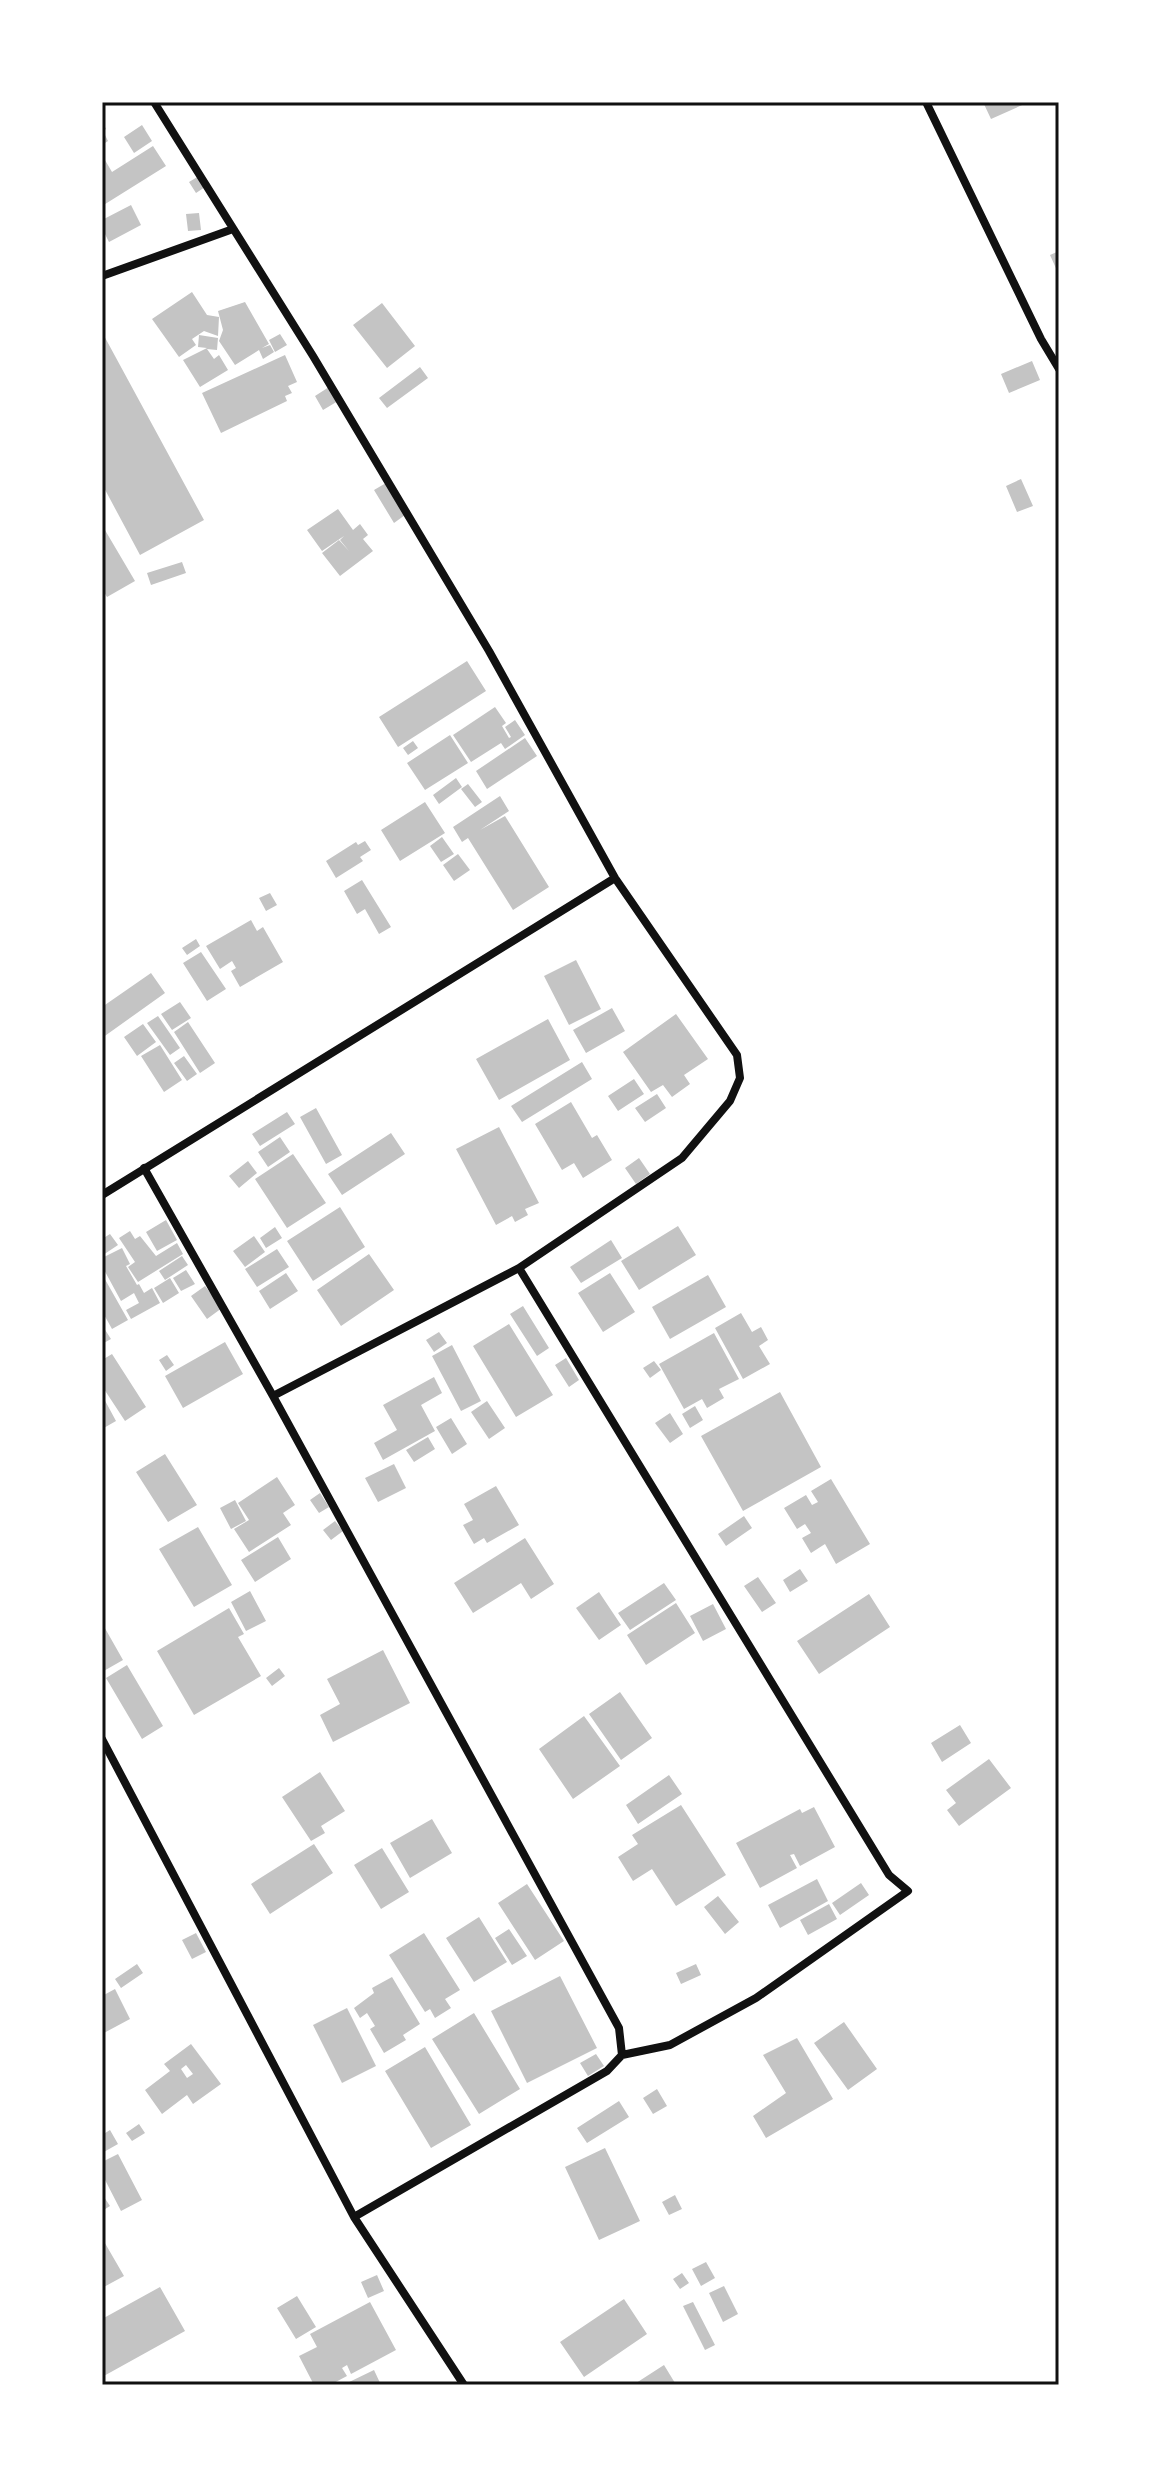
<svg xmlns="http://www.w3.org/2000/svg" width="1161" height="2487" font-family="Ubuntu,sans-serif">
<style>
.building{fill:#c4c4c4;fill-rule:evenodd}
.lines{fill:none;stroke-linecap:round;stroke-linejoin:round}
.minor{stroke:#111;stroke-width:8}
.neatline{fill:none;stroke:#111;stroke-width:3}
</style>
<rect width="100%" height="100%" fill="#fff"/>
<path class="building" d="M983 102H1029L991 119Z
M102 121 106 129 103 131 108 141 102 145Z
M142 125 152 141 134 153 124 137Z
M153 146 166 166 102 206V155L112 172Z
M199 176 205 187 196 193 189 182Z
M131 205 141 225 109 242 102 228V220Z
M199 213 201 230 188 231 186 214Z
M1059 251V275L1050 255Z
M192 292 207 315 219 317 218 336 204 331 192 339 196 345 179 357 152 319Z
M245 302 269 344 262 348 270 345 274 352 263 359 259 350 235 365 219 341 223 330 218 311Z
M382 303 415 346 387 368 353 325Z
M102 332 204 520 140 555 102 484Z
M280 334 287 345 275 352 269 340Z
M199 335 218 338 217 350 207 349 214 359 219 355 228 370 200 387 183 360 207 348 198 347Z
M285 355 297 382 288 386 292 393 285 396 287 401 221 433 202 393Z
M1032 361 1040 380 1009 393 1001 374Z
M420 367 428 378 387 408 379 398Z
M329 387 338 401 323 410 315 396Z
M1021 479 1033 506 1017 512 1006 486Z
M386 483 405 515 394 523 374 490Z
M338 509 353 530 360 524 368 535 363 539 373 551 340 576 322 553 339 540 349 551 340 540 344 536 322 551 307 530Z
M102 525 135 581 107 597 102 589Z
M182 562 186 573 151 585 147 573Z
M467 661 486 691 398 747 379 717Z
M495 707 506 723 502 726 509 738 511 737 505 727 515 720 525 735 505 749 501 743 471 762 453 735Z
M450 735 468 763 425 790 407 763Z
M525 738 537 756 487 789 476 771Z
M413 741 418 748 408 755 403 748Z
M456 778 462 787 439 804 433 795Z
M468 784 482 802 475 807 461 789Z
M500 796 509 811 480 830 505 816 549 887 513 910 468 838 462 842 453 827Z
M425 802 445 833 400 861 381 830Z
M442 837 454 854 441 862 430 846Z
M365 841 371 850 360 857 363 861 336 878 326 861 356 842 358 845Z
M458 854 470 870 454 881 443 865Z
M362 880 391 927 379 934 365 909 357 914 344 891Z
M270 893 277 905 266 911 259 898Z
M251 920 257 931 263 927 283 962 240 987 231 971 236 968 232 961 220 969 206 946Z
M196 939 200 946 187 955 182 948Z
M201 952 226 989 207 1001 183 963Z
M576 960 601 1009 569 1025 544 976Z
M151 973 165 993 102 1038V1007Z
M180 1002 191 1018 172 1030 161 1014Z
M612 1008 625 1031 586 1053 573 1030Z
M676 1014 708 1059 684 1075 690 1084 672 1097 663 1085 651 1092 623 1052Z
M158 1016 180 1048 170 1055 147 1023Z
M548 1019 570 1060 499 1100 476 1059Z
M188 1022 215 1063 200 1073 174 1032Z
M143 1024 156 1042 137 1056 124 1037Z
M160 1045 182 1080 164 1092 141 1056Z
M184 1056 197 1074 187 1081 174 1063Z
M582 1062 592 1079 522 1122 511 1106Z
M634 1079 644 1094 618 1111 608 1096Z
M657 1094 666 1108 645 1122 635 1108Z
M571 1102 592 1138 597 1135 612 1160 583 1178 574 1163 562 1170 535 1124Z
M316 1108 342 1155 326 1164 300 1117Z
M287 1112 295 1124 260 1146 252 1134Z
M499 1127 539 1203 525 1209 528 1215 515 1222 512 1216 496 1225 456 1149Z
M391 1133 405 1154 342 1195 328 1174Z
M280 1137 290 1152 268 1167 258 1152Z
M293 1154 326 1203 287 1228 255 1179Z
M639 1158 650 1174 636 1184 625 1168Z
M248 1161 257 1173 239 1188 229 1176Z
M340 1207 365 1247 313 1281 287 1241Z
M166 1220 177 1240 157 1251 146 1232Z
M678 1226 696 1255 639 1290 621 1261Z
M275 1227 282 1238 266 1248 260 1238Z
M130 1231 135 1239 140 1236 156 1256 177 1243 183 1254 138 1282 128 1267 135 1262 119 1238Z
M110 1234 118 1245 103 1255 102 1239Z
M254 1236 265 1252 245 1267 233 1251Z
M611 1240 622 1258 581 1283 570 1267Z
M122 1248 130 1264 126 1266 137 1285 139 1284 144 1293 152 1288 160 1303 131 1319 126 1310 139 1303 134 1293 121 1301 102 1266V1258Z
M277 1249 289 1267 257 1287 245 1269Z
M369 1254 394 1290 341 1326 317 1290Z
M182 1256 188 1265 165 1280 159 1271Z
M186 1270 195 1284 181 1291 173 1278Z
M286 1273 298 1291 270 1309 259 1291Z
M610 1273 635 1312 603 1332 578 1293Z
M102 1274 128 1320 112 1329 102 1311Z
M708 1275 726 1307 670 1339 652 1307Z
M170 1278 179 1293 163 1303 154 1288Z
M205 1286 222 1308 207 1319 191 1296Z
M523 1306 549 1348 537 1356 510 1314Z
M741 1313 752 1332 761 1327 768 1340 759 1346 770 1364 743 1379 715 1328Z
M509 1324 553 1395 516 1417 473 1346Z
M102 1325 111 1339 102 1344Z
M439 1332 447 1343 434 1352 426 1340Z
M714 1333 739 1379 719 1389 724 1398 707 1408 702 1399 684 1409 659 1364Z
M225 1342 243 1374 183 1408 165 1376Z
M452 1345 481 1401 461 1411 432 1356Z
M112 1354 146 1407 125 1421 102 1386V1360Z
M167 1355 174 1365 166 1371 159 1360Z
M566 1358 579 1380 569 1387 555 1365Z
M654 1361 661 1370 650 1378 643 1368Z
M434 1377 442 1393 421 1405 435 1431 383 1460 374 1443 397 1430 383 1405Z
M780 1392 821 1467 743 1511 701 1436Z
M102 1395 116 1421 102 1429Z
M487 1401 505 1428 489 1439 471 1412Z
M695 1406 703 1420 690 1428 682 1414Z
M670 1413 683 1434 670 1443 655 1423Z
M451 1418 467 1444 452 1454 436 1427Z
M428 1437 435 1449 414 1462 406 1450Z
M165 1454 197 1505 168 1522 136 1472Z
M394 1464 406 1488 378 1502 365 1478Z
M277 1477 295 1505 283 1513 291 1525 249 1552 234 1529 249 1520 238 1503Z
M831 1479 870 1544 836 1564 825 1544 811 1553 802 1538 811 1533 805 1524 797 1529 784 1508 806 1495 812 1505 818 1502 811 1491Z
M496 1486 519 1525 487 1543 484 1538 474 1544 463 1525 473 1520 464 1504Z
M320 1493 329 1507 319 1513 310 1500Z
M235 1500 246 1521 231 1529 220 1508Z
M744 1516 752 1528 726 1546 718 1534Z
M335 1521 343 1531 331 1540 323 1530Z
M198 1527 232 1585 194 1607 159 1549Z
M278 1537 291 1559 255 1582 241 1560Z
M525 1538 554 1584 531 1599 521 1583 473 1613 454 1583Z
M800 1569 808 1581 790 1592 783 1580Z
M758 1577 776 1603 762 1612 744 1586Z
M664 1583 676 1600 630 1630 618 1613Z
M250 1591 266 1621 246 1631 231 1602Z
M599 1592 621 1625 599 1640 576 1608Z
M869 1594 890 1627 819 1674 797 1641Z
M676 1603 695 1633 646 1665 627 1635Z
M713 1604 726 1629 703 1641 690 1616Z
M229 1608 244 1634 238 1637 261 1676 194 1715 157 1651Z
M102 1623 123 1660 102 1672Z
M383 1650 410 1703 333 1742 320 1715 340 1704 327 1679Z
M127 1665 163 1726 142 1739 106 1678Z
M279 1668 285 1676 272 1686 266 1678Z
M620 1692 652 1738 621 1760 589 1714Z
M584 1716 620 1766 573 1799 539 1749Z
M960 1725 971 1743 942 1762 931 1743Z
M989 1759 1011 1788 959 1826 947 1810 956 1803 946 1790Z
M320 1772 345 1811 321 1826 325 1833 311 1841 282 1797Z
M669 1775 682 1794 638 1824 626 1805Z
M681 1805 726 1875 676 1906 652 1869 633 1881 618 1857 638 1844 632 1835Z
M814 1807 835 1847 800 1866 794 1854 790 1855 797 1868 760 1888 736 1843 800 1809 802 1813Z
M432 1819 452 1853 410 1878 390 1843Z
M314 1844 333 1873 270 1914 251 1884Z
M382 1848 409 1892 381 1909 354 1865Z
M817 1879 828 1901 780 1928 768 1905Z
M861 1883 869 1895 840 1915 832 1903Z
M527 1884 564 1941 535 1960 498 1903Z
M718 1896 739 1922 725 1934 704 1907Z
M829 1904 837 1919 808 1935 800 1920Z
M479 1917 507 1962 474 1982 446 1938Z
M509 1929 527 1956 512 1965 495 1938Z
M196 1933 206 1952 192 1959 182 1940Z
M424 1933 460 1990 445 1999 451 2008 435 2018 430 2009 425 2012 389 1955Z
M137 1964 143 1973 121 1988 115 1979Z
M696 1964 701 1975 681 1984 676 1973Z
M560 1976 597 2048 527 2083 491 2011Z
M392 1977 420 2024 403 2035 406 2040 384 2053 370 2029 375 2026 367 2013 360 2018 354 2008 374 1993 372 1988Z
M115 1989 130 2019 102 2034V1996Z
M347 2008 376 2066 342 2083 313 2025Z
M474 2013 520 2089 479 2114 432 2039Z
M844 2022 877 2069 848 2090 814 2043Z
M797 2038 833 2099 766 2138 753 2116 786 2093 763 2055Z
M191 2044 221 2084 193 2104 187 2095 162 2114 145 2090 170 2071 164 2064ZM186 2065 193 2074 187 2078 181 2069Z
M425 2047 471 2125 431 2148 385 2071Z
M596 2054 604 2066 588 2076 580 2063Z
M657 2089 667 2106 653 2114 643 2098Z
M619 2101 629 2117 587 2143 577 2128Z
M139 2124 145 2133 132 2141 126 2133Z
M110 2130 118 2144 102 2153V2135Z
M605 2148 640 2221 599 2240 565 2167Z
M118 2154 142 2200 121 2211 102 2174V2162Z
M102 2194 110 2206 102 2211Z
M675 2195 682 2209 669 2215 662 2202Z
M102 2238 124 2276 102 2288Z
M706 2262 715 2278 701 2286 692 2269Z
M682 2273 689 2283 680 2289 673 2279Z
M377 2275 384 2291 368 2298 361 2282Z
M724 2286 738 2314 723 2322 709 2293Z
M160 2287 185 2331 102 2377V2319Z
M297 2296 316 2327 296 2339 277 2308Z
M624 2299 647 2334 584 2377 560 2342Z
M370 2302 396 2350 351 2374 347 2365 342 2368 347 2376 330 2385H314L299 2356 317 2347 310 2334Z
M693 2302 715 2345 705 2350 683 2306Z
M664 2365 675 2383 633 2385Z
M374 2370 381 2385H343Z"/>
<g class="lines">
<path class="minor" d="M154 102 313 356 489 651 615 878 737 1055 740 1078 730 1101 682 1158 519 1268 273 1396
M926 102 1041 339 1059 369
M102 276 233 229
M144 1168 273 1396 619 2028 622 2055 607 2071 354 2217
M102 1195 615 878
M519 1268 889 1875 908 1891 756 1998 670 2045 622 2055
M102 1739 354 2217 464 2385"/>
</g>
<rect width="1161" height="2487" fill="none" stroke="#ffffff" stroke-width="208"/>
<rect x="104" y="104" width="953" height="2279" class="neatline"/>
</svg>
